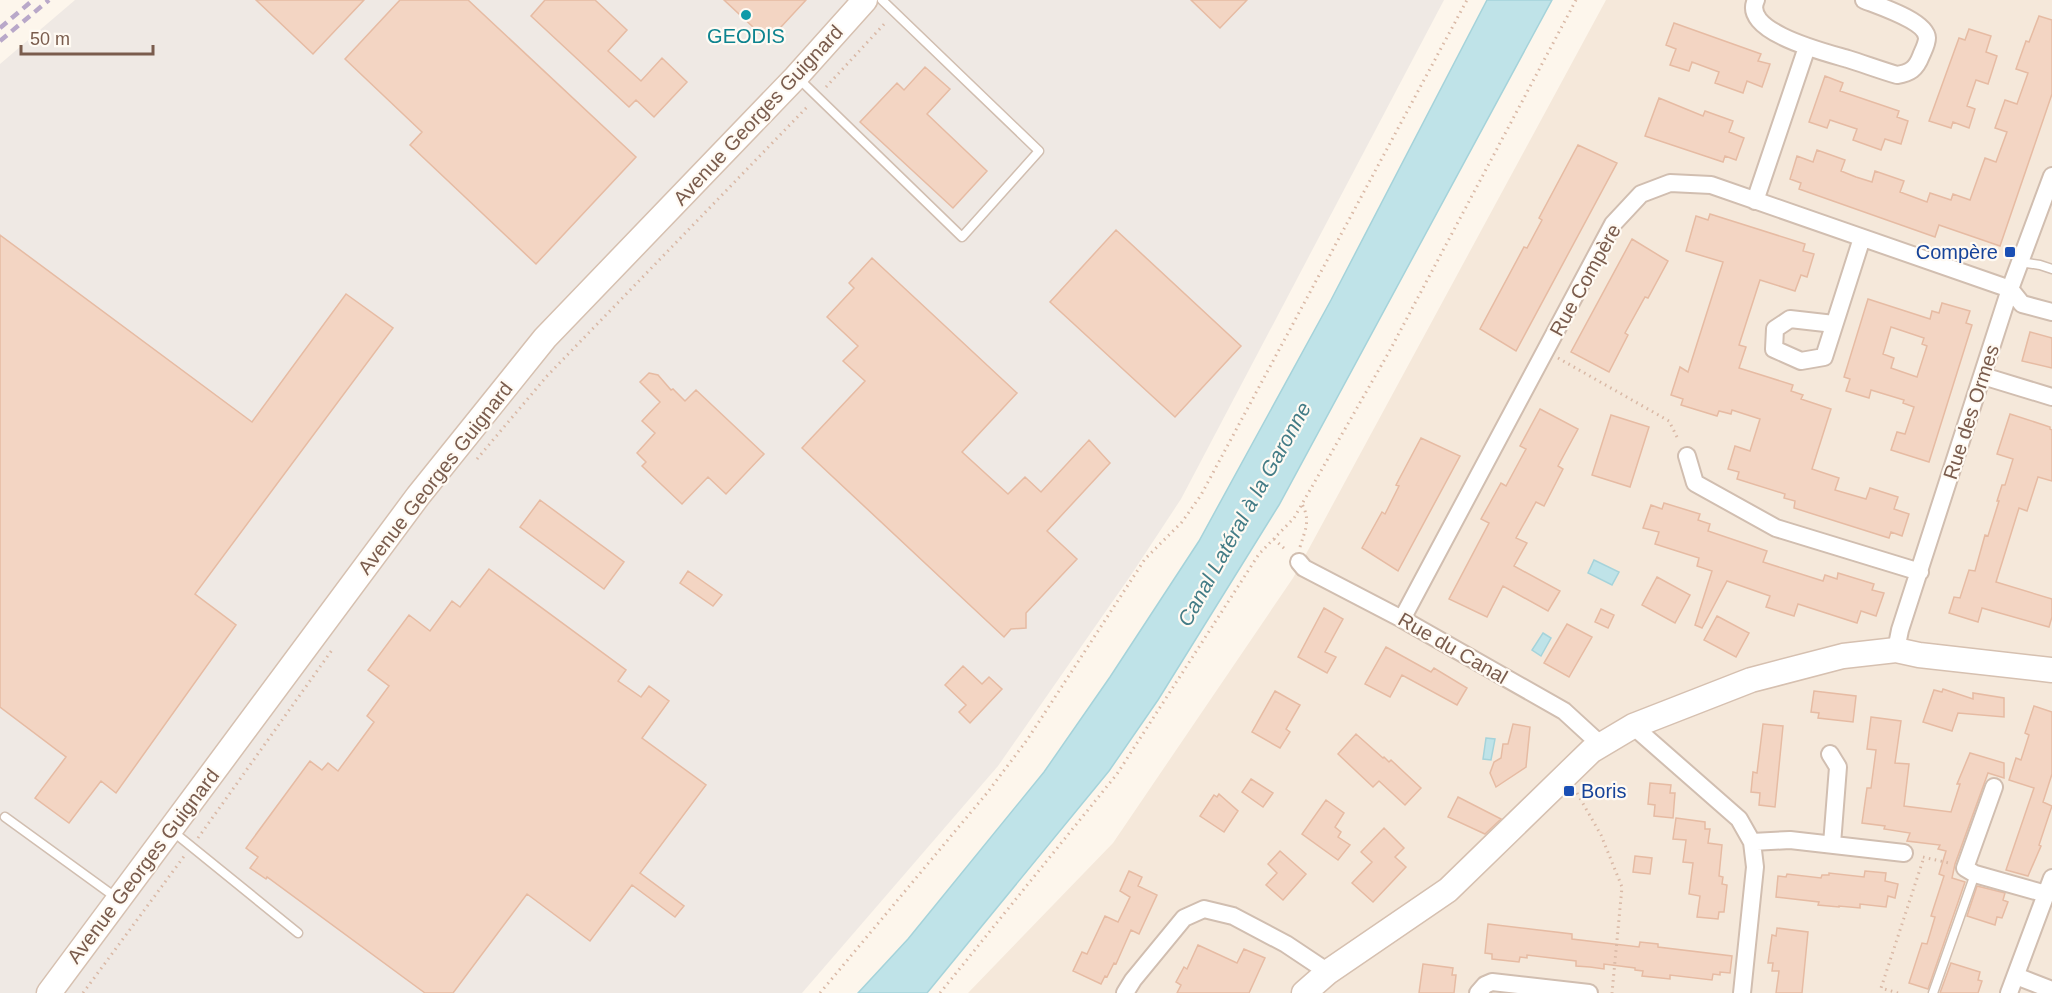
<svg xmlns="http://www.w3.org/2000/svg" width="2052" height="993" font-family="Helvetica,sans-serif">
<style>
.residential{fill:#f5e8da}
.industrial{fill:#efe9e4}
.water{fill:#bfe3e8;stroke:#a5d3da;stroke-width:1.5}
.building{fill:#f3d5c3;stroke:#e6bba3;stroke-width:1.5;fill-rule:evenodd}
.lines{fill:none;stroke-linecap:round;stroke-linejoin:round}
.lane-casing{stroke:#d1beb0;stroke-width:11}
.street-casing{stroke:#d1beb0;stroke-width:20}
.secondary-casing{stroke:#d6c0b0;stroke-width:27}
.path{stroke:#d9b8a5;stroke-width:3;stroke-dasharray:1.5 4.5;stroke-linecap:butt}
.lane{stroke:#fff;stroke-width:8}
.street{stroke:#fff;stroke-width:16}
.secondary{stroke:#fff;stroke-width:24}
.rail{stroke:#b9a8c9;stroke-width:4.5;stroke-dasharray:9 6;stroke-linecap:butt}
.culture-dot{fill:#0f9aa8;stroke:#fffaf3;stroke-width:2}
.transit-dot{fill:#1a4fb4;stroke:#fffaf3;stroke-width:2}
.labels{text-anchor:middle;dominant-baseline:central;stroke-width:4.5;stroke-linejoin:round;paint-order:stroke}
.culture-label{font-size:20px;fill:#0d838f;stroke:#fffaf3}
.street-label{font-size:20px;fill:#7a5c4d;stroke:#fffaf3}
.transit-label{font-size:20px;fill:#164399;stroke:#fffaf3;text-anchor:end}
.water-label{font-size:21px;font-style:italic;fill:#437c86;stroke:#fffaf3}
</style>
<rect width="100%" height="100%" fill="#fdf6ec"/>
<path class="residential" d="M1606 0H2052V993H968L1113 843 1293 578Z"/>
<path class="industrial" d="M75 0H1444L1181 499 1131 575 998 766 802 993H0V64Z"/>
<path class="water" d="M1487 0H1552L1279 505 1158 700 1109 771 927 993H858L908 939 1044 772 1110 677 1199 541 1331 300Z
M1594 560 1619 572 1612 585 1588 573Z
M1543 633 1551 638 1541 656 1532 650Z
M1486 738 1495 739 1491 760 1483 759Z"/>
<path class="building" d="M256 0H364L313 54Z
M400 0H468L636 157 536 264 410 145 422 132 345 59Z
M545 0H595L627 30 608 51 641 81 662 58 687 82 654 117 636 100 629 107 531 16Z
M724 0H806L768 41Z
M1191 0H1247L1220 28Z
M2039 16 2052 20V94L2000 246 1939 225 1935 237 1799 189 1801 183 1790 179 1797 156 1813 162 1817 150 1845 160 1841 171 1856 177 1872 182 1875 171 1904 181 1900 192 1927 202 1930 193 1951 200 1953 194 1970 200 1985 158 1996 162 2007 132 1995 128 2005 100 2017 104 2028 73 2016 69 2026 41 2029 42Z
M1674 23 1761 54 1758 61 1770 64 1762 87 1747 81 1743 93 1715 83 1719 72 1692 62 1689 71 1670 65 1676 49 1666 45Z
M1969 29 1991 36 1986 52 1997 56 1988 84 1976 80 1967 106 1975 109 1969 128 1953 122 1951 128 1929 121 1959 38 1965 40Z
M925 67 950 89 927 114 987 171 953 208 860 122 897 83 904 90Z
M1825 76 1843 83 1840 91 1899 111 1897 117 1908 121 1901 144 1885 139 1881 150 1853 140 1857 129 1830 120 1827 128 1809 122Z
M1659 98 1703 116 1705 111 1733 121 1729 132 1744 138 1736 160 1725 156 1723 162 1645 136Z
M1578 145 1617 163 1516 351 1480 329 1524 247 1527 248 1542 220 1539 218Z
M1710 214 1805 244 1803 251 1814 254 1807 277 1801 275 1795 291 1760 280 1739 345 1746 347 1739 368 1793 385 1791 391 1803 395 1801 399 1831 409 1812 469 1839 478 1835 490 1866 499 1870 488 1898 497 1894 509 1909 514 1902 536 1891 532 1889 538 1794 508 1795 501 1784 498 1785 494 1737 479 1739 472 1728 469 1735 446 1750 451 1760 419 1732 410 1731 414 1719 411 1717 416 1681 405 1683 399 1671 395 1680 367 1688 372 1723 262 1686 251 1696 216 1708 220Z
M1116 230 1241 346 1175 417 1050 302Z
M0 235 252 422 346 294 393 328 195 594 236 625 116 793 101 781 69 823 35 798 66 757 0 707Z
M1632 239 1668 261 1648 298 1645 297 1625 333 1628 335 1609 372 1571 352Z
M872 258 1017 393 962 452 1008 494 1025 477 1041 492 1089 440 1110 463 1047 531 1077 559 1026 613V628L1011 629 1004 637 802 448 865 381 843 361 858 346 827 317 854 288 849 283Z
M1868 299 1930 319 1932 311 1939 313 1942 303 1970 311 1966 323 1972 325 1929 462 1891 450 1897 432 1905 434 1914 407 1903 403 1904 400 1871 390 1869 398 1846 391 1850 379 1844 377ZM1891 327 1924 338 1922 344 1927 346 1917 377 1891 368 1894 358 1883 354Z
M2030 332 2052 338V368L2022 361Z
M649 373 658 375 671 390 673 389 685 401 696 390 764 454 726 494 708 477 682 504 642 466 646 462 637 453 655 433 642 421 660 402 640 382Z
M1540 409 1578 429 1558 466 1563 469 1544 506 1536 502 1516 538 1527 543 1514 566 1560 591 1548 611 1503 586 1487 617 1449 599 1489 523 1481 519 1501 483 1506 486 1526 449 1520 446Z
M2010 414 2050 427V429L2052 430V481L2038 477 2027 511 2019 508 1996 582 2052 599V617L2049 627 1982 608 1978 622 1949 613 1954 597 1960 598 1969 570 1975 571 1985 535 1988 536 1999 501H1997L2002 485H2005L2013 459 1997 454Z
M1611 415 1649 427 1630 487 1592 475Z
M1421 438 1460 456 1398 571 1362 548 1382 512 1385 514 1399 486 1396 485Z
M540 500 624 562 604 589 520 527Z
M1664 503 1700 514 1698 520 1710 524 1708 531 1767 551 1763 562 1823 581 1825 575 1837 579 1838 573 1874 584 1872 590 1884 593 1876 616 1861 611 1857 623 1798 604 1794 616 1766 607 1770 596 1727 581 1702 628 1695 625 1712 571 1697 566 1699 558 1655 544 1659 532 1643 528 1651 505 1662 509Z
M489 569 626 670 618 681 641 697 649 686 669 701 642 738 706 785 640 873 684 906 675 917 632 885 590 941 527 894 453 993H425L267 877 266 879 250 868 258 857 246 848 310 761 322 770 328 763 338 771 374 722 367 716 389 686 368 670 409 615 430 631 452 601 460 607Z
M688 571 722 595 713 606 680 583Z
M1657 577 1690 595 1675 623 1642 605Z
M1324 608 1343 619 1325 652 1336 657 1327 673 1298 657Z
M1601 609 1614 615 1608 628 1595 622Z
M1717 616 1749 633 1736 657 1704 640Z
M1567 624 1592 637 1569 677 1544 663Z
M1386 647 1431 672 1434 668 1467 688 1457 705 1402 675 1390 697 1365 684Z
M963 666 982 684 989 677 1002 689 970 723 959 712 966 705 945 685Z
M1943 689 1973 699V693L2004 698V717L1958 713 1952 731 1923 722 1934 690 1942 692Z
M1275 691 1300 705 1286 729 1290 732 1280 748 1252 732Z
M1814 691 1856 696 1853 722 1818 718 1819 713 1811 712Z
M2034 706 2052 712V774L2043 802 2052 806 2039 845 2041 846 2028 876 2006 870 2034 788 2009 780 2016 758 2021 760 2029 735 2025 733Z
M1871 717 1901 721 1895 763 1909 764 1904 806 1951 812 1960 784H1957L1970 753 2004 763V778L1988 773 1955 864 1952 878 1965 882 1928 989 1909 983 1922 943 1927 944 1935 917 1931 916 1944 876 1939 874 1946 851 1938 849 1940 845 1907 841 1910 833 1884 829 1885 826 1862 823 1867 788H1871L1876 750 1867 749Z
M1513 724 1530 727 1526 767 1496 787 1490 773 1494 762 1501 758 1503 744H1508Z
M1763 724 1783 726 1775 807 1759 805 1760 793 1751 792 1753 772 1757 773Z
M1356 734 1383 758 1384 757 1389 762 1391 760 1421 788 1405 805 1379 781 1373 787 1338 754Z
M1251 779 1273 793 1263 807 1242 792Z
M1650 783 1671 785 1670 793H1675L1673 818 1654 816 1655 805 1648 804Z
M1219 794 1238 811 1224 832 1200 816 1214 795 1217 797Z
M1458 797 1501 819 1485 834 1448 817Z
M1326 800 1344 813 1335 827 1341 832 1338 837 1350 845 1338 860 1302 834Z
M1676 818 1705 822V829H1710L1708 843 1722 845 1719 876 1723 877 1722 884 1727 885 1724 912H1719L1718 919 1697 917 1700 896 1689 894 1693 863 1683 862 1686 840 1673 839Z
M1384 828 1404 848 1395 857 1406 867 1373 902 1352 883 1372 862 1361 852Z
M1280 851 1306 874 1283 900 1266 885 1277 873 1268 864Z
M1635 856 1652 858 1650 874 1633 872Z
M1129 871 1142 877 1138 886 1157 895 1139 934 1131 930 1116 964 1114 963 1107 977 1105 976 1101 984 1073 971 1082 952 1087 954 1105 916 1118 922 1130 897 1120 891Z
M1865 871 1886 873 1885 881 1898 884 1895 898 1888 896 1886 907 1860 904V908L1839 906V907L1818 905 1819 902 1776 897 1778 876 1786 877 1787 874 1821 878 1822 875H1829V873L1864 877Z
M1977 886 2005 893 2003 900 2008 902 2002 918 1997 917 1995 925 1967 916Z
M1488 924 1572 934V939L1639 947 1640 942 1658 944V947L1732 956 1730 973 1720 972V975L1713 974 1712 980 1670 975V979L1642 976 1643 971 1635 970V968L1604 964V969L1590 967 1576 966V961L1527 955V958L1520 957 1519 962 1492 959V954L1485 953Z
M1777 928 1808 932 1802 993H1776L1779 971H1772L1773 963H1768L1772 935 1776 936Z
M1198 945 1237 963 1244 949 1265 958 1249 993H1177L1181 985 1176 982 1184 967 1187 969Z
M1951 963 1980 972 1978 980 1982 981 1978 993H1940Z
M1423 964 1453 968 1452 975H1456L1454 993H1419Z"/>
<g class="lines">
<defs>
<path id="lane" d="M797 77 962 237 1039 151 882 0
M2020 262 2040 265 2052 269
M5 817 118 899
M171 830 298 933
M1933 993 1975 874"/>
<path id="street" d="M1756 0C1740 32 1828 53 1848 59 1864 64 1880 70 1897 75 1910 73 1916 69 1921 56 1923 51 1927 44 1927 38 1926 21 1879 6 1864 0
M1755 201 1807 47
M1834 324 1790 319 1775 329 1774 349 1801 361 1824 357 1862 238
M1983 376 2052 397
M1687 456 1695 483 1776 528 1920 572
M1299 562 1304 568 1402 619 1564 711 1600 744
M1402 619 1613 224 1641 194 1670 183 1711 185 2010 289 2022 304 2052 312
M1896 650 1900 630 2010 289 2052 176
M1633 726 1739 819 1752 842 1755 867 1742 993
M1830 754 1838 767 1832 844
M1994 787 1965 868 1975 874 2046 894
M1752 842 1790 840 1904 853
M2016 976 2052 990
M1125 993 1133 980 1184 918 1204 909 1233 916 1286 944 1328 972
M1478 993 1485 985 1492 982 1589 993
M2009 993 2052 878"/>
<path id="secondary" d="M49 993 418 496 545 338 796 77 865 0
M1304 993 1328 972 1448 890 1591 751 1633 726 1751 680 1843 656 1896 650 1919 655 2052 670"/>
</defs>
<use href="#lane" class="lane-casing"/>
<use href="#street" class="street-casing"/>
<use href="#secondary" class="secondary-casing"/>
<path class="path" d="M826 87 887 21
M1558 358 1669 421 1679 441
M477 459 547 376 809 105
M1274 539 1287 551
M1300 547C1305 530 1311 521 1302 504
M1577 793 1601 835 1622 887 1612 993
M198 838 332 650
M1923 857 1949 863
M83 993 185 855
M820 993 987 793 1027 740 1145 559 1182 522 1201 495 1467 0
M940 993 1117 774 1259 554 1294 518 1389 352 1576 0
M1898 993 1881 988 1924 857"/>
<use href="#lane" class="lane"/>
<use href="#street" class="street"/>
<use href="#secondary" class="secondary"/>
<path class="rail" d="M0 28 33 0
M0 41 49 0"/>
</g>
<circle class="culture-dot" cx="746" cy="15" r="6"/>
<g class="transit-dot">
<rect x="2004" y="246" width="12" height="12" rx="3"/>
<rect x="1563" y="785" width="12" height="12" rx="3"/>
</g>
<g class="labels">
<g class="culture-label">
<text x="746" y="36">GEODIS</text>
</g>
<g class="street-label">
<text transform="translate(758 115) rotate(-47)">Avenue Georges Guignard</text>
<text transform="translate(1585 280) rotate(-61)">Rue Compère</text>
<text transform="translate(1971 412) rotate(-72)">Rue des Ormes</text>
<text transform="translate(435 478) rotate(-52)">Avenue Georges Guignard</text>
<text transform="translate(1453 648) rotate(30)">Rue du Canal</text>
<text transform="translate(143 866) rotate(-53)">Avenue Georges Guignard</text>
</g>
<g class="transit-label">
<text x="1998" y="252">Compère</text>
<text x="1581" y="791" text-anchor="start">Boris</text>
</g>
<g class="water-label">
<text transform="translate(1244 514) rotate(-61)">Canal Latéral à la Garonne</text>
</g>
</g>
<path d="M21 45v9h132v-9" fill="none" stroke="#7a5c4d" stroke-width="3"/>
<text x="30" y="45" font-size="18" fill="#7a5c4d" stroke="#fffaf3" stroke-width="4.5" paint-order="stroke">50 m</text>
</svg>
